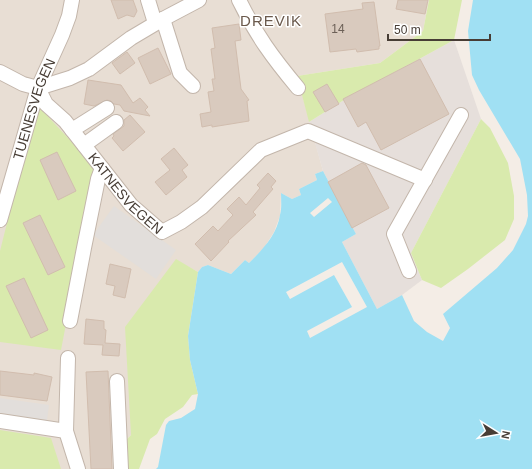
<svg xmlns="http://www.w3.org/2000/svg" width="532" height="469" font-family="Helvetica,sans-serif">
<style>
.residential{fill:#e8ded4}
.industrial{fill:#e6dfdb}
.green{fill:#d9eaad}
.parking{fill:#e2dedb}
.water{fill:#a0e0f3}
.pier{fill:#f4ede6}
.building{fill:#d9cabe;stroke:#d1bdae}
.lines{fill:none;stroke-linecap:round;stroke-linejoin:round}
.minor-casing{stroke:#c3b6ab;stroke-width:16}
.minor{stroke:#fff;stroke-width:14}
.labels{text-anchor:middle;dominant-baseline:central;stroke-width:3;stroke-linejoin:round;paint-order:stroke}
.number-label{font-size:12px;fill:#6c6057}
.street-label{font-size:14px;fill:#473d35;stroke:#fff}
.neighbourhood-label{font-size:15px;letter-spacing:1px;fill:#6a594c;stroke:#fff}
</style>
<rect width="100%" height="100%" fill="#f4ede6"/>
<path class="residential" d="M0 0H429L423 31 380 63 297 76 323 171 315 174 317 180 299 189 301 195 292 199 281 193 280 216 274 232 264 248 249 263 245 260 231 274 208 265 202 267 198 272 176 260 131 435 125 441 128 469H0Z"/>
<path class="industrial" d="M454 40 481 119 411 253 422 280 402 295 377 309 342 242 356 234 323 171 309 122 344 100Z"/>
<path class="green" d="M429 0H462L454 40 344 100 309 122 297 76 380 63 423 31Z
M40 108 96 168 61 350 0 342V251L30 131Z
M481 119 490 128 508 163 514 196V219L505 240 468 269 441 288 422 280 411 253Z
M176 259 198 272 188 336 190 360 198 394 192 395 183 407 165 419 157 434 150 439 139 469H128L125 441 131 435 125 327Z
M0 430 51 438 61 469H0Z"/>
<path class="parking" d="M114 206 176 250 156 279 93 235Z
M0 398 49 405 47 420 0 413Z"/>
<path class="water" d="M473 0H532V469H156L158 467 166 425 169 421 181 418 195 409 198 394 190 360 188 336 198 272 202 267 208 265 231 274 245 260 249 263C262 250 277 235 280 215 282 208 281 200 281 193L292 199 301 195 299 189 317 180 315 174 323 171 356 234 342 242 377 309 402 295 414 321 427 332 443 341 450 328 443 314 497 268 513 250 526 224 528 216 527 195 520 159 479 90 472 75 468 31Z"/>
<path class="pier" d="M328 198 332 202 314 217 310 213Z
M342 262 367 307 310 338 307 331 352 307 334 275 290 299 286 292Z"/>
<path class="building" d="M111 0H133L137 11 134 17 127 15 118 19Z
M398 0H428L425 14 396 9Z
M374 2 380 46H379V49L357 52 356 49 330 52 325 14 363 9 362 3Z
M239 24 241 40 235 41 241 89 249 100 247 101 249 121 212 127V125L202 127 200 114 211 112 208 92 214 91 212 79H215L211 49 215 48 212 28Z
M158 48 171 74 150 84 138 58Z
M127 52 135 63 120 74 112 63Z
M420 59 449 114 381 150 366 122 358 127 343 99Z
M88 80 121 85 133 103 140 98 148 107 145 110 150 116 124 111 120 105 114 104 111 101 107 100 94 106 84 104Z
M327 84 339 104 325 112 313 92Z
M130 115 145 132 123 151 112 138 114 136 113 134 124 126V120Z
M174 148 188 165 182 170 187 177 166 195 155 182 170 170 161 159Z
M57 152 76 191 58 200 40 160Z
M362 163 366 165 389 208 352 228 328 182Z
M268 173 276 181 271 187 273 189 253 212 256 215 228 241 229 242 211 261 195 244 213 226 218 231 233 215 227 209 239 197 246 205 260 188 257 185Z
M40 215 65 267 48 275 23 223Z
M110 264 131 269 125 298 113 295 115 286 106 284Z
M24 278 48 330 31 338 6 286Z
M86 319 104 321V329L106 330 105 343 120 344 119 356 102 355 103 345 84 344Z
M0 371 34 375V373L52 377 47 401 0 395Z
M108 371 112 469H91L86 372Z"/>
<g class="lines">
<defs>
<g id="minor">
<path d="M148 0 155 23"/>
<path d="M239 0C256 35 273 58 298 88"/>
<path d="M163 19 180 73 193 86"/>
<path d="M0 72 23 84 38 88"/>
<path id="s1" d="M38 88 46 104 65 121 131 205 162 232 181 222 202 207 261 150 308 131 425 180"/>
<path d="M38 88 70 78 89 69 131 38 163 19 199 0"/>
<path d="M72 130 107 108"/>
<path d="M84 145 116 122"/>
<path id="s2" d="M0 220 38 88 62 35 69 16 72 0"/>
<path d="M409 271 394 234 461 115"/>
<path d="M70 321 84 248 98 179 102 168"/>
<path d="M68 358 66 431 78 469"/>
<path d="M117 381 121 469"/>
<path d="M0 421 66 431"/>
</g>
</defs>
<use href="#minor" class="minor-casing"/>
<use href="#minor" class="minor"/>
</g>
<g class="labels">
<g class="number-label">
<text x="338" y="29">14</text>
</g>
<g class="street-label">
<text stroke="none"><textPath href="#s2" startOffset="116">TUENESVEGEN</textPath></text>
<text stroke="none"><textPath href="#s1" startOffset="138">KATNESVEGEN</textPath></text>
</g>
<g class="neighbourhood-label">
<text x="271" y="20">DREVIK</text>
</g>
</g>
<g transform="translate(496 433) rotate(101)" stroke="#ffffff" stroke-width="3" paint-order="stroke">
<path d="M0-3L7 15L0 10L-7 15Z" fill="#473d35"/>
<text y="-6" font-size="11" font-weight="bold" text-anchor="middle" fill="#473d35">N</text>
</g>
<path d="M388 34v6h102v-6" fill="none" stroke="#473d35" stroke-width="2"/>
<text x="394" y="34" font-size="12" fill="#473d35" stroke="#ffffff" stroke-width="3" paint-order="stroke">50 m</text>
</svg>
